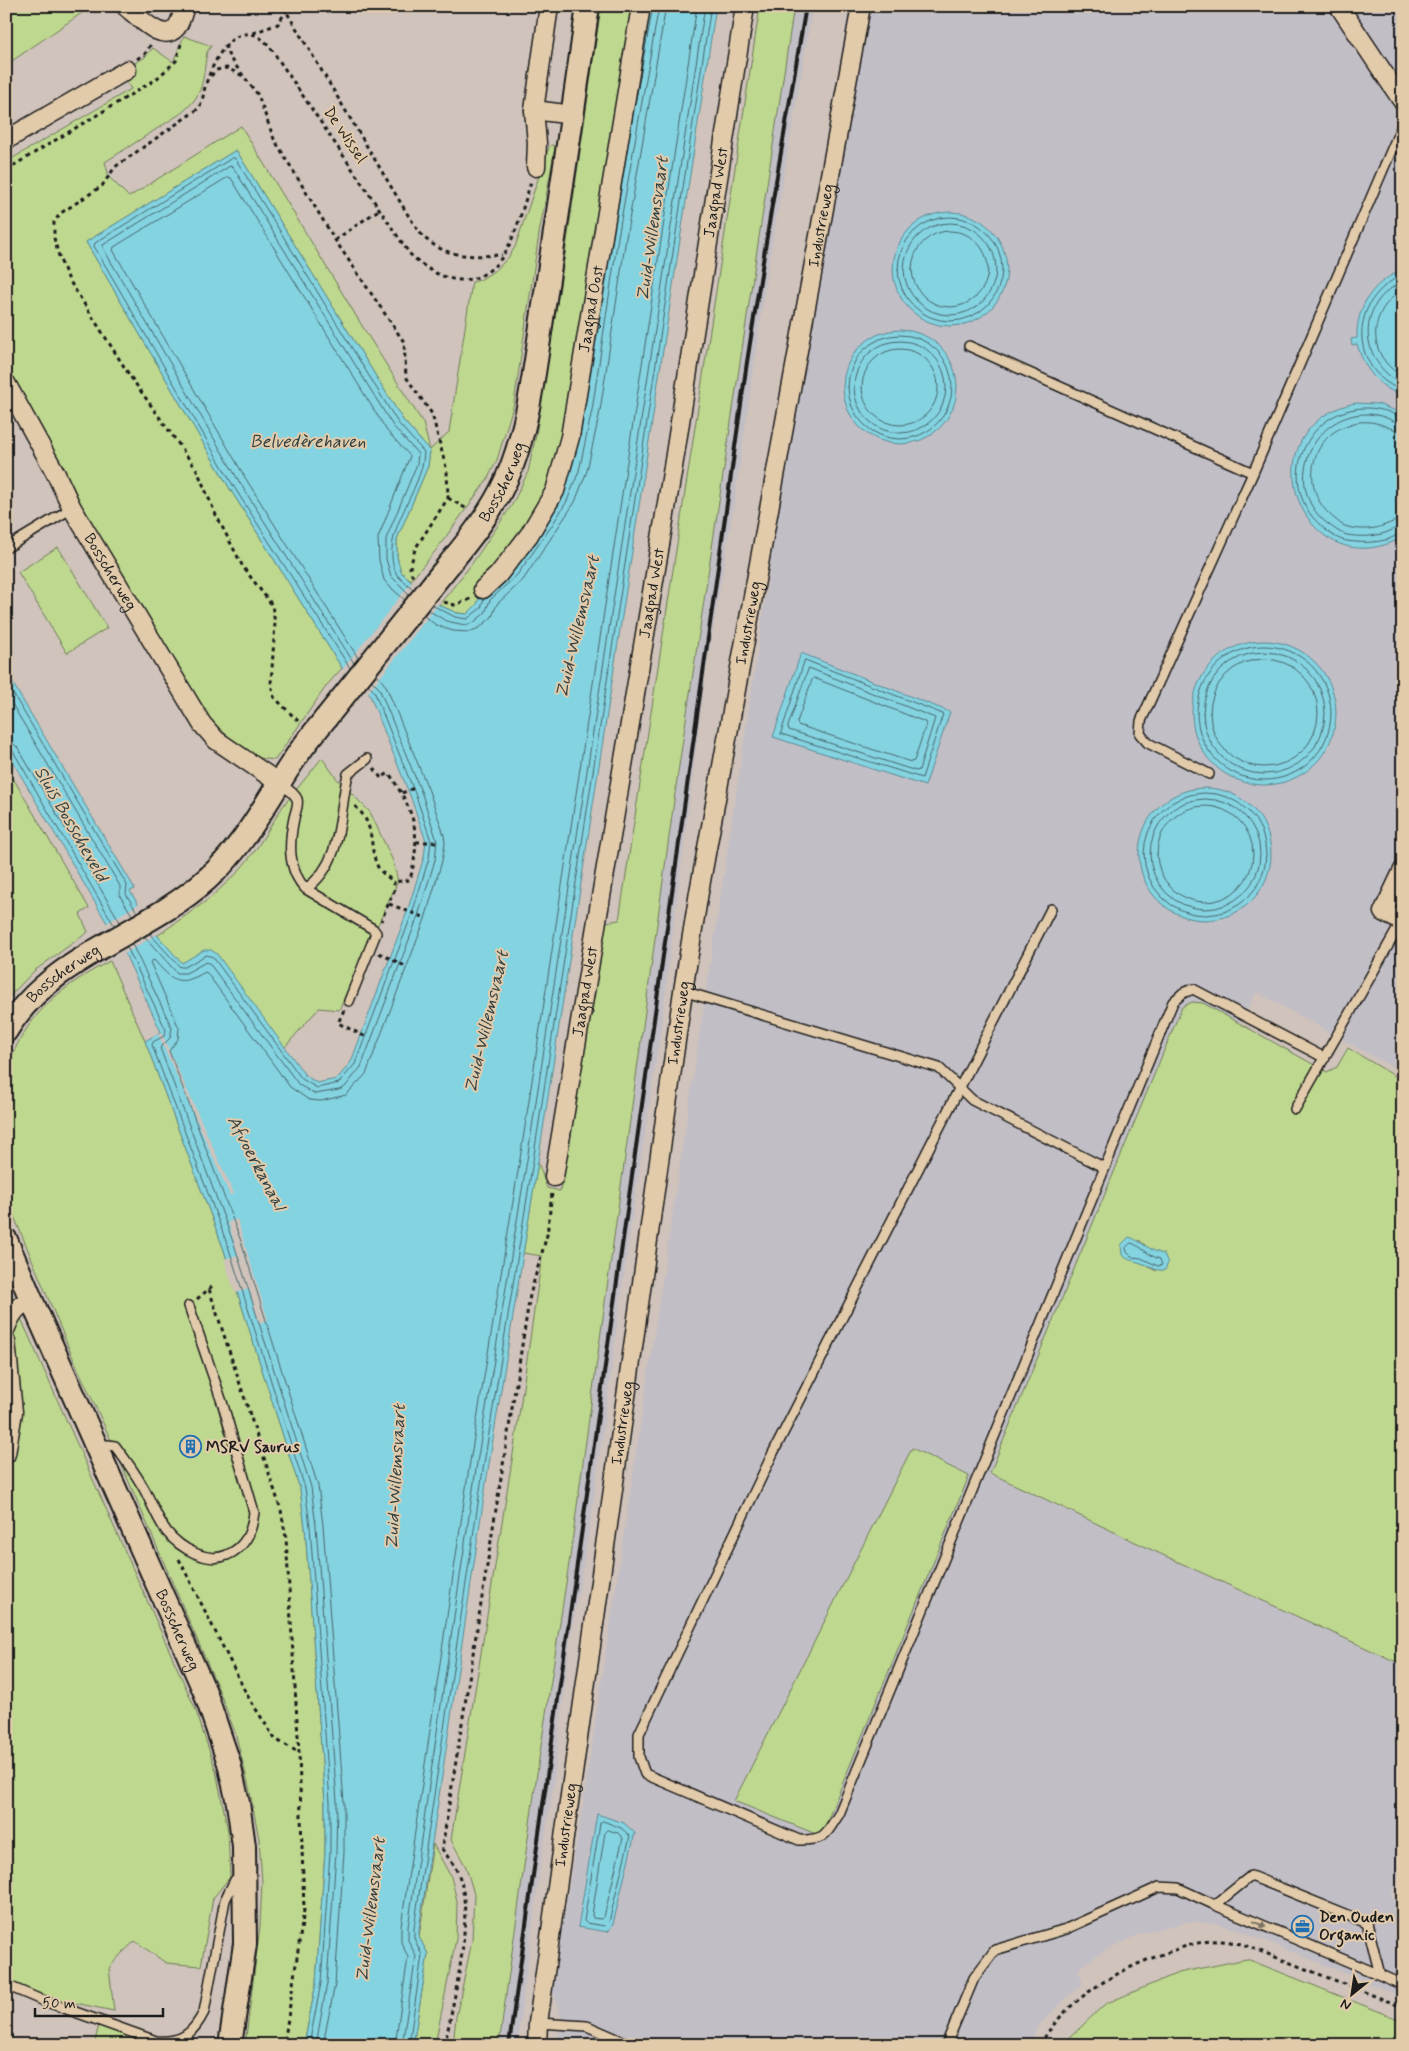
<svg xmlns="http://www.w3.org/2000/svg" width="1409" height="2051" font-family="Mynerve,sans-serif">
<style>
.built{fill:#c2bec6}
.green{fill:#bed88f;stroke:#6d7a56;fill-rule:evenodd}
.water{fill:#84d3e1;stroke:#5a8a92}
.pier{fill:#cfc3bb}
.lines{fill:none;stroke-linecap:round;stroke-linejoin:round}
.shore{stroke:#46656b;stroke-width:1}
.service-casing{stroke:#1c1c1c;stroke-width:12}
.minor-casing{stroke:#1c1c1c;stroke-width:21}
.tertiary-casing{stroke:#1c1c1c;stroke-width:26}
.path{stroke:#1c1c1c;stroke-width:3;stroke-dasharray:4 4;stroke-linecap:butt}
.service{stroke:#e2cbab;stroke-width:9}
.minor{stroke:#e2cbab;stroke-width:18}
.tertiary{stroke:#e2cbab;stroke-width:22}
.rail{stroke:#1c1c1c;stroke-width:4}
.tertiary-bridge-casing{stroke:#1c1c1c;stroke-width:26;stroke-linecap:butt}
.tertiary-bridge{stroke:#e2cbab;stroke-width:22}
.oneway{fill:#7f7464}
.labels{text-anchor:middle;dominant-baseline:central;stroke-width:4;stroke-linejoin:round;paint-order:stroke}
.street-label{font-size:16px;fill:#1c1c1c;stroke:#e2cbab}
.poi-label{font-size:16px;font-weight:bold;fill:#1c1c1c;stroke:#e2cbab;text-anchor:start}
.water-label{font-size:18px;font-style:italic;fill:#314143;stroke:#e2cbab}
</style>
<rect width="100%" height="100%" fill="#cfc3bb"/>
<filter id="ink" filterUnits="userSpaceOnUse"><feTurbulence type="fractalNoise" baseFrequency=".02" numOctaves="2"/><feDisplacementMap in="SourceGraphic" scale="10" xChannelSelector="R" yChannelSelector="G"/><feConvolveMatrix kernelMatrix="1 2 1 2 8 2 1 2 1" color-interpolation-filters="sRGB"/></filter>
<g filter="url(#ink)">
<path class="built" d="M794 6H813L767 273 737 485 705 677 661 1027 630 1231 591 1518 570 1642 553 1790 541 1859 517 2045H499L539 1759 570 1557 677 779Z
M849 6H1403V1073L1257 992 990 1473 1150 1549 1403 1665V1789L1399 1798 1403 1800V1866L1390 1897 1403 1903V1997L1244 1932 1216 1923 1186 1922 1139 1934 1097 1955 1078 1969 1083 1984 1067 1997 1039 2025 1028 2045H556L563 2022 552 1988 585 1791 761 629 814 237Z"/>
<path class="green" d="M6 6H92L6 65Z
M601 6H635L554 482 480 594 478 604 467 614 457 613 439 605 471 565 512 505 528 472 536 435 567 242Z
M760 6H794L677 779 570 1557 539 1759 499 2045H453L456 2017 472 1941 474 1894 466 1867 451 1840 517 1429 542 1256 523 1253 538 1162 547 1188 560 1191 601 923 619 920Z
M184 36 211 46 207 52C202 81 205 95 180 114L105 162 109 177 129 197 241 126 367 334 423 423 430 450 449 432 472 282 480 280 497 269 508 258 515 247 549 147 551 145 555 146V148L539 234 514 403 497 460 487 480 437 549 411 580 401 572 397 557V539L428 466 430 451 403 420 236 150 86 242 230 489 342 668 327 685 275 760 252 757 242 750 210 719 187 685 6 381V162L131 89 125 79 127 67 144 58 153 48 173 62Z
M58 547 107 628 67 653 18 572Z
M322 758 337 779 370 812 393 861 398 881 339 1010 319 1008 284 1048 216 954 192 958 182 963 157 936 209 899 237 873 255 851 283 806Z
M6 766 89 908 80 914 88 932 34 971 6 1000Z
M110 961 145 1041 224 1250 300 1489 305 1527 325 1802V1852L316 1983 304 2045H245L260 1926 262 1881 259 1839 249 1787 235 1732 218 1688 110 1438 73 1358 6 1197V1072C24 1016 60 987 110 961Z
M1192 1002 1203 1003 1327 1072 1337 1067 1348 1048 1403 1081V1665L1150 1549 990 1473 1182 1007ZM1139 1240 1153 1252 1164 1254 1156 1271 1140 1262Z
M6 1285 195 1708 216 1771 228 1831 230 1877 213 1898 201 1966 166 1963 135 1941 121 1954 109 1968 114 2011 6 1989Z
M912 1448 969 1476 821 1836 734 1801Z
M433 1844 451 1877 457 1901 456 1939 435 2045H413L428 1954 419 1937Z
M1247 1959 1403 2021V2045H1062L1105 2004 1178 1973Z
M99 2025 151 2045H94Z"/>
<path class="water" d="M648 6H716L538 1162 488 1470 419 1929V1937L428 1954 413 2045H304L316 1983 325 1852V1802L305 1527 300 1489 224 1250 145 1041 161 1032 125 954 6 750V672L135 889 130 891 157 935 182 963 204 950H211L217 954 305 1075 317 1083 337 1079 351 1062 407 912 424 857 426 841 411 798 369 693 342 668 230 489 86 242 236 150 403 420 430 451 428 466 397 539V557L401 572 439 605 457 613 467 614 477 604 480 594 557 495Z
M893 269a57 57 0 1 1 114 0a57 57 0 1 1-114 0Z
M1403 270V396C1378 387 1364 369 1357 344L1352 345 1351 339 1357 338C1356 307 1373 281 1403 270Z
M843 387a57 57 0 1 1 114 0a57 57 0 1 1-114 0Z
M1355 403 1378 404 1403 414V537C1303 592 1241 429 1355 403Z
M1192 713a72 72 0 1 1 144 0a72 72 0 1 1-144 0Z
M801 653 950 712 925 786 773 737Z
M1139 854a66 66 0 1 1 132 0a66 66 0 1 1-132 0Z
M1129 1237C1142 1241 1149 1251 1164 1254L1168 1263 1165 1270C1153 1271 1151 1266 1141 1263 1132 1260 1129 1261 1122 1255L1121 1245Z
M597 1814 624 1823 635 1833 613 1924 608 1932 578 1927Z"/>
<path class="pier" d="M414 579 440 602 367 694 341 671Z
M140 903 159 933 123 955 105 924Z
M161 1032 234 1194 230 1195 158 1034Z
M237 1219 268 1320 259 1323 249 1289 235 1293 224 1259 238 1255 228 1222Z"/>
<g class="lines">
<path class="shore" d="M636 99 653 6
M898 269a52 52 0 1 1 104 0a52 52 0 1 1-104 0Z
M904 269a46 46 0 1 1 92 0a46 46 0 1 1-92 0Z
M912 269a38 38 0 1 1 76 0a38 38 0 1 1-76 0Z
M1403 275C1349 297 1347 370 1403 391
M1403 282C1355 301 1358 364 1403 384
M1403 290C1368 309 1365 357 1403 376
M848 387a52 52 0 1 1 104 0a52 52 0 1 1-104 0Z
M854 387a46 46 0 1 1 92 0a46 46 0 1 1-92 0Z
M862 387a38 38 0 1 1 76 0a38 38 0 1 1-76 0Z
M1403 417C1398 417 1394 414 1389 412 1378 408 1366 407 1355 409 1311 416 1285 465 1305 505 1310 516 1318 523 1327 531 1333 536 1340 540 1347 541 1361 543 1375 543 1389 539 1394 537 1398 534 1403 533
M1403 424C1397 423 1394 421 1389 419 1378 414 1366 413 1355 415 1305 425 1285 492 1328 524 1334 528 1339 533 1347 535 1359 537 1373 537 1385 533 1391 531 1396 527 1403 527
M1403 431C1396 431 1391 428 1385 426 1373 421 1360 420 1348 425 1306 439 1301 494 1335 519 1339 522 1342 526 1348 527 1359 530 1373 530 1385 525 1391 523 1396 520 1403 519
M580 435 600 313
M432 605 455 617 467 619 481 608 484 599
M428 610 446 621 465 625 473 623 485 613 490 600 517 575 551 527 567 501 579 471 592 410 618 237 659 6
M424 616 436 625 453 631 469 632 479 628 492 617 497 604 523 580 575 502 587 471 600 411 626 238 666 6
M1197 713a67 67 0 1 1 134 0a67 67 0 1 1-134 0Z
M1203 713a61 61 0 1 1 122 0a61 61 0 1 1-122 0Z
M358 658 246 479 113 250 114 247 228 177 231 178 387 431 410 456 378 538 379 560 384 580 389 586 405 600
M1210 713a54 54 0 1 1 108 0a54 54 0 1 1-108 0Z
M805 660 943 714 922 778 781 734Z
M354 663 240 483 103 248V245L230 166 233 167 393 426 418 454 417 464 386 539V559L391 576 409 594
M350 668 234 487 94 246 95 243 232 158H235L398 423 424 452C423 492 378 533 396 573 399 579 408 584 413 589
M809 668 935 718 919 770 916 771 789 730 788 727Z
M814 678 925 722 926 725 914 761 911 762 798 725 797 722 812 680Z
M6 682 127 885 126 894 137 912
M6 694 120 886V896L132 915
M6 742 13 743 18 748 120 922
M6 748 13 751 114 925
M1144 854a61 61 0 1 1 122 0a61 61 0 1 1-122 0Z
M1150 854a55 55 0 1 1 110 0a55 55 0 1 1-110 0Z
M1157 854a48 48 0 1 1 96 0a48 48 0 1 1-96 0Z
M150 934 180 967H185L206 955 213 957 302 1079 317 1088 339 1083 355 1064 412 914 429 858 431 841 416 796 374 691 368 685
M145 937 177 973H186L206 962 209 963 299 1085 315 1094 339 1090 345 1087 361 1067 418 916 435 860 437 841 422 794 379 688 372 681
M132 944 172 1028 170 1038 160 1048 235 1247 311 1487 316 1526 337 1802 336 1852 327 1983 316 2045
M127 947 166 1030 164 1036 153 1042 152 1045 229 1249 305 1488 310 1526 330 1802V1852L321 1983 309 2045
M1131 1243C1142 1246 1148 1256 1160 1259L1162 1265 1158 1266 1141 1258 1132 1257 1127 1252 1126 1248Z
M603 1821 621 1828 630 1836 609 1922 605 1926 586 1923 584 1921 600 1823Z
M608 1830 618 1833 623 1838 604 1917 601 1919 593 1918 592 1915 605 1832Z
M323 2045 335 1984 344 1852V1803L323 1525 318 1486 242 1244 169 1051 178 1039 179 1028 150 962 154 960C172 980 178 988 205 972L207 973 290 1087 309 1100 321 1101 346 1095 366 1074 425 919 442 861 445 843 444 835 429 791 386 686 377 675
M395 2045 408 1957 401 1942V1926L469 1468 520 1159 697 6
M402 2045 416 1956 408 1940V1927L476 1469 527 1160 705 6
M409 2045 422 1955 414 1938V1928L483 1470 533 1161 711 6"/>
<defs>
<path id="service" d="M969 346 1253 473
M6 548 72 508
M1209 774 1148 743 1140 734 1141 721 1253 473 1403 123
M279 783C285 787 294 792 297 799 299 804 295 813 294 818 289 842 287 870 306 889L373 929 376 933 349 1001
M306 889C344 861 338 815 348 774L367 759
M1051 909 773 1453 639 1734V1757L645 1774 799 1840C826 1840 825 1835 839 1814L1173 1002 1183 993 1193 989 1325 1058
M683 991 939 1068 972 1100 1105 1168
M1295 1109 1402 921
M98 1447 108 1445 115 1446C125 1459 135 1473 143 1487 151 1501 157 1519 167 1532 180 1548 207 1564 227 1555 246 1547 252 1531 254 1512L223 1405 189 1306
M1215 1905 1380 1975
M6 1985 39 1999 156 2041C181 2043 193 2034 204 2012L225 1900 235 1880
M538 2023 587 2026 631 2045
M946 2045 974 1978 995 1950 1066 1929 1159 1887 1178 1888 1215 1905 1251 1876 1367 1923 1380 1975 1403 1985"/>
<g id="minor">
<path d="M125 6C138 16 165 47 178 25 181 20 183 12 185 6"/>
<path d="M1339 6 1403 102"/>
<path d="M534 110 573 115"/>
<path d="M6 140 127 70"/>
<path d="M536 167 537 143 534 110 549 6"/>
<path id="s1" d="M6 383 55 472 72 508 202 724 216 740 279 783"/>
<path id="s2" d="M483 589 498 575 529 535 555 491 570 437 641 6"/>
<path d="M1403 870 1383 912 1403 922"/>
<path id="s3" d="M554 1177 673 467 745 6"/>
<path d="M6 1328C11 1314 17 1306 31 1299"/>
<path d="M6 1341 13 1412 6 1454"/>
<path id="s4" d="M537 2045 538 2023 683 991 699 892 861 6"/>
</g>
<g id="tertiary">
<path id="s5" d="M430 588C457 554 488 520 506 480 530 428 536 355 545 299 560 201 574 104 588 6"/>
<path id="s6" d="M6 1031C51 955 144 936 207 879 245 846 266 801 294 760 303 745 315 732 326 718"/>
<path id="s7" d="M6 1240 31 1299 205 1692 229 1763 238 1803 244 1846 245 1944 230 2045"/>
</g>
</defs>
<use href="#service" class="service-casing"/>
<use href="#minor" class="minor-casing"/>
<use href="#tertiary" class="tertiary-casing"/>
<path class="path" d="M286 6V11L408 215C414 223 419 234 427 240 450 259 475 256 502 255
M253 33 278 24 286 11
M225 45 229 57 258 95 274 139 335 240 404 342 406 377 432 414 447 471 448 498 415 549 410 568 413 578
M137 59 145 54 151 44
M211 76 216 70 227 68 243 76
M6 170 155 80 176 61 181 44
M335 240 380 209
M448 498 467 509
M444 602 454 605 471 599
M298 721 274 697 271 684 275 623 272 605 243 567 215 513 197 470 130 376 69 280 60 260 54 238V222L61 213 102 186 115 167 198 109C203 102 203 95 205 87 210 70 223 40 241 35 254 31 261 37 270 47L409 253C435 279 471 294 499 261 515 242 523 206 531 182
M374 768 381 778 389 773C415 814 422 832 410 880L394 882
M402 793 416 787
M355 806C378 827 367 848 379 869 383 874 389 878 394 882V891L381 921
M416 842H437
M389 904 426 918
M379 953 405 966
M344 1010 338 1023 368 1038
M6 1059 12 1048
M6 1215 9 1222
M209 1289 214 1284
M197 1299 209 1289 281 1510 286 1538 299 1753 304 1910 284 2045
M179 1559 247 1695 275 1739 298 1752
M445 2045C453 2000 477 1912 457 1871 453 1863 447 1856 442 1849L530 1295 547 1235 552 1193
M1040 2045C1067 1996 1124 1966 1175 1950 1189 1945 1204 1940 1220 1941 1227 1941 1235 1943 1242 1944L1403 2007"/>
<use href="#service" class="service"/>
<use href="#minor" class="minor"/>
<use href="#tertiary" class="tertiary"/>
<path class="rail" d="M509 2045 747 362 771 211 806 6"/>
<defs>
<path id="tertiary-bridge" d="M326 718 430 588"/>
</defs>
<use href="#tertiary-bridge" class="tertiary-bridge-casing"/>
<use href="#tertiary-bridge" class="tertiary-bridge"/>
</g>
<defs><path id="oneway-solid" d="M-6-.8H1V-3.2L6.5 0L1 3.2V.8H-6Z" transform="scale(1.25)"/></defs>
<use class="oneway" href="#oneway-solid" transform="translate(1260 1924) rotate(23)"/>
</g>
<defs>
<symbol id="building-ring" viewBox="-11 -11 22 22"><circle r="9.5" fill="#e2cbab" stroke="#1f6fb2" stroke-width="1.5"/><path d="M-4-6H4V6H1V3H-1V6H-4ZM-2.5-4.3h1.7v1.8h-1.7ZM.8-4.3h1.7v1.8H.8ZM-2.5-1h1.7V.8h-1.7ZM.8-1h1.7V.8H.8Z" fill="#1f6fb2"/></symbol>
<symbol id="office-ring" viewBox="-11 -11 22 22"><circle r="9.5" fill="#e2cbab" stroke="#1f6fb2" stroke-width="1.5"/><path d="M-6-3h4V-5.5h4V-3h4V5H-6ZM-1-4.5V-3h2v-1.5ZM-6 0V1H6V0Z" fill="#1f6fb2"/></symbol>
</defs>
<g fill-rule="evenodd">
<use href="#building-ring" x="178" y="1434" width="25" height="25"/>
<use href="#office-ring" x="1290" y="1914" width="25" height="25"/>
</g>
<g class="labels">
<g class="street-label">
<text transform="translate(345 135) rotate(56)">De Wissel</text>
<text stroke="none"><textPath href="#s3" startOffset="998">Jaagpad West</textPath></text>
<text stroke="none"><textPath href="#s4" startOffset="1842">Industrieweg</textPath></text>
<text stroke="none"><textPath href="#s2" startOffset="308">Jaagpad Oost</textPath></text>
<text stroke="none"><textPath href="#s5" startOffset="129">Bosscherweg</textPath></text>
<text stroke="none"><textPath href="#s1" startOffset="216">Bosscherweg</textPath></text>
<text stroke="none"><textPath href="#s3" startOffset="592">Jaagpad West</textPath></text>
<text stroke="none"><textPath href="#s4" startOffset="1438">Industrieweg</textPath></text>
<text stroke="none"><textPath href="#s6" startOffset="82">Bosscherweg</textPath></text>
<text stroke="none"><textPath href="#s3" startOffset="188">Jaagpad West</textPath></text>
<text stroke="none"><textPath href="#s4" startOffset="1032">Industrieweg</textPath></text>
<text stroke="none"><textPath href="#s4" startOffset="628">Industrieweg</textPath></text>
<text stroke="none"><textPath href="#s7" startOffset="426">Bosscherweg</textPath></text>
<text stroke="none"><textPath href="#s4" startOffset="222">Industrieweg</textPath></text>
</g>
<g class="poi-label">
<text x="206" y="1447">MSRV Saurus</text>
<text x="1319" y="1917">Den Ouden<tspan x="1319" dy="18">Organic</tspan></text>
</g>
<g class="water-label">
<text transform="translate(653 229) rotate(-82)">Zuid-Willemsvaart</text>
<text x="308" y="442">Belvedèrehaven</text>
<text transform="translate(578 627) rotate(-77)">Zuid-Willemsvaart</text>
<text transform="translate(71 824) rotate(60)">Sluis Bosscheveld</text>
<text transform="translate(487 1022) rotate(-77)">Zuid-Willemsvaart</text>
<text transform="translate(256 1163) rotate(62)">Afvoerkanaal</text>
<text transform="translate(396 1477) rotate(-87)">Zuid-Willemsvaart</text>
<text transform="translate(371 1910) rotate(-83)">Zuid-Willemsvaart</text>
</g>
</g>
<rect width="1409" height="2051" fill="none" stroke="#e2cbab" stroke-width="25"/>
<rect x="12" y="12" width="1384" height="2026" fill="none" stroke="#1c1c1c" stroke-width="2" filter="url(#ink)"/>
<g transform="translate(1352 1994) rotate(210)" stroke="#e2cbab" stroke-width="4" paint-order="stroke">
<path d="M0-4L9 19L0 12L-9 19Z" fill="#1c1c1c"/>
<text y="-8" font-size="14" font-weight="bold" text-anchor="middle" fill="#1c1c1c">N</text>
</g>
<path d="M35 2008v8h128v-8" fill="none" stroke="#1c1c1c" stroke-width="2.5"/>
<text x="42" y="2008" font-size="15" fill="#1c1c1c" stroke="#e2cbab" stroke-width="4" paint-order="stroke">50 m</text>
</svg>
